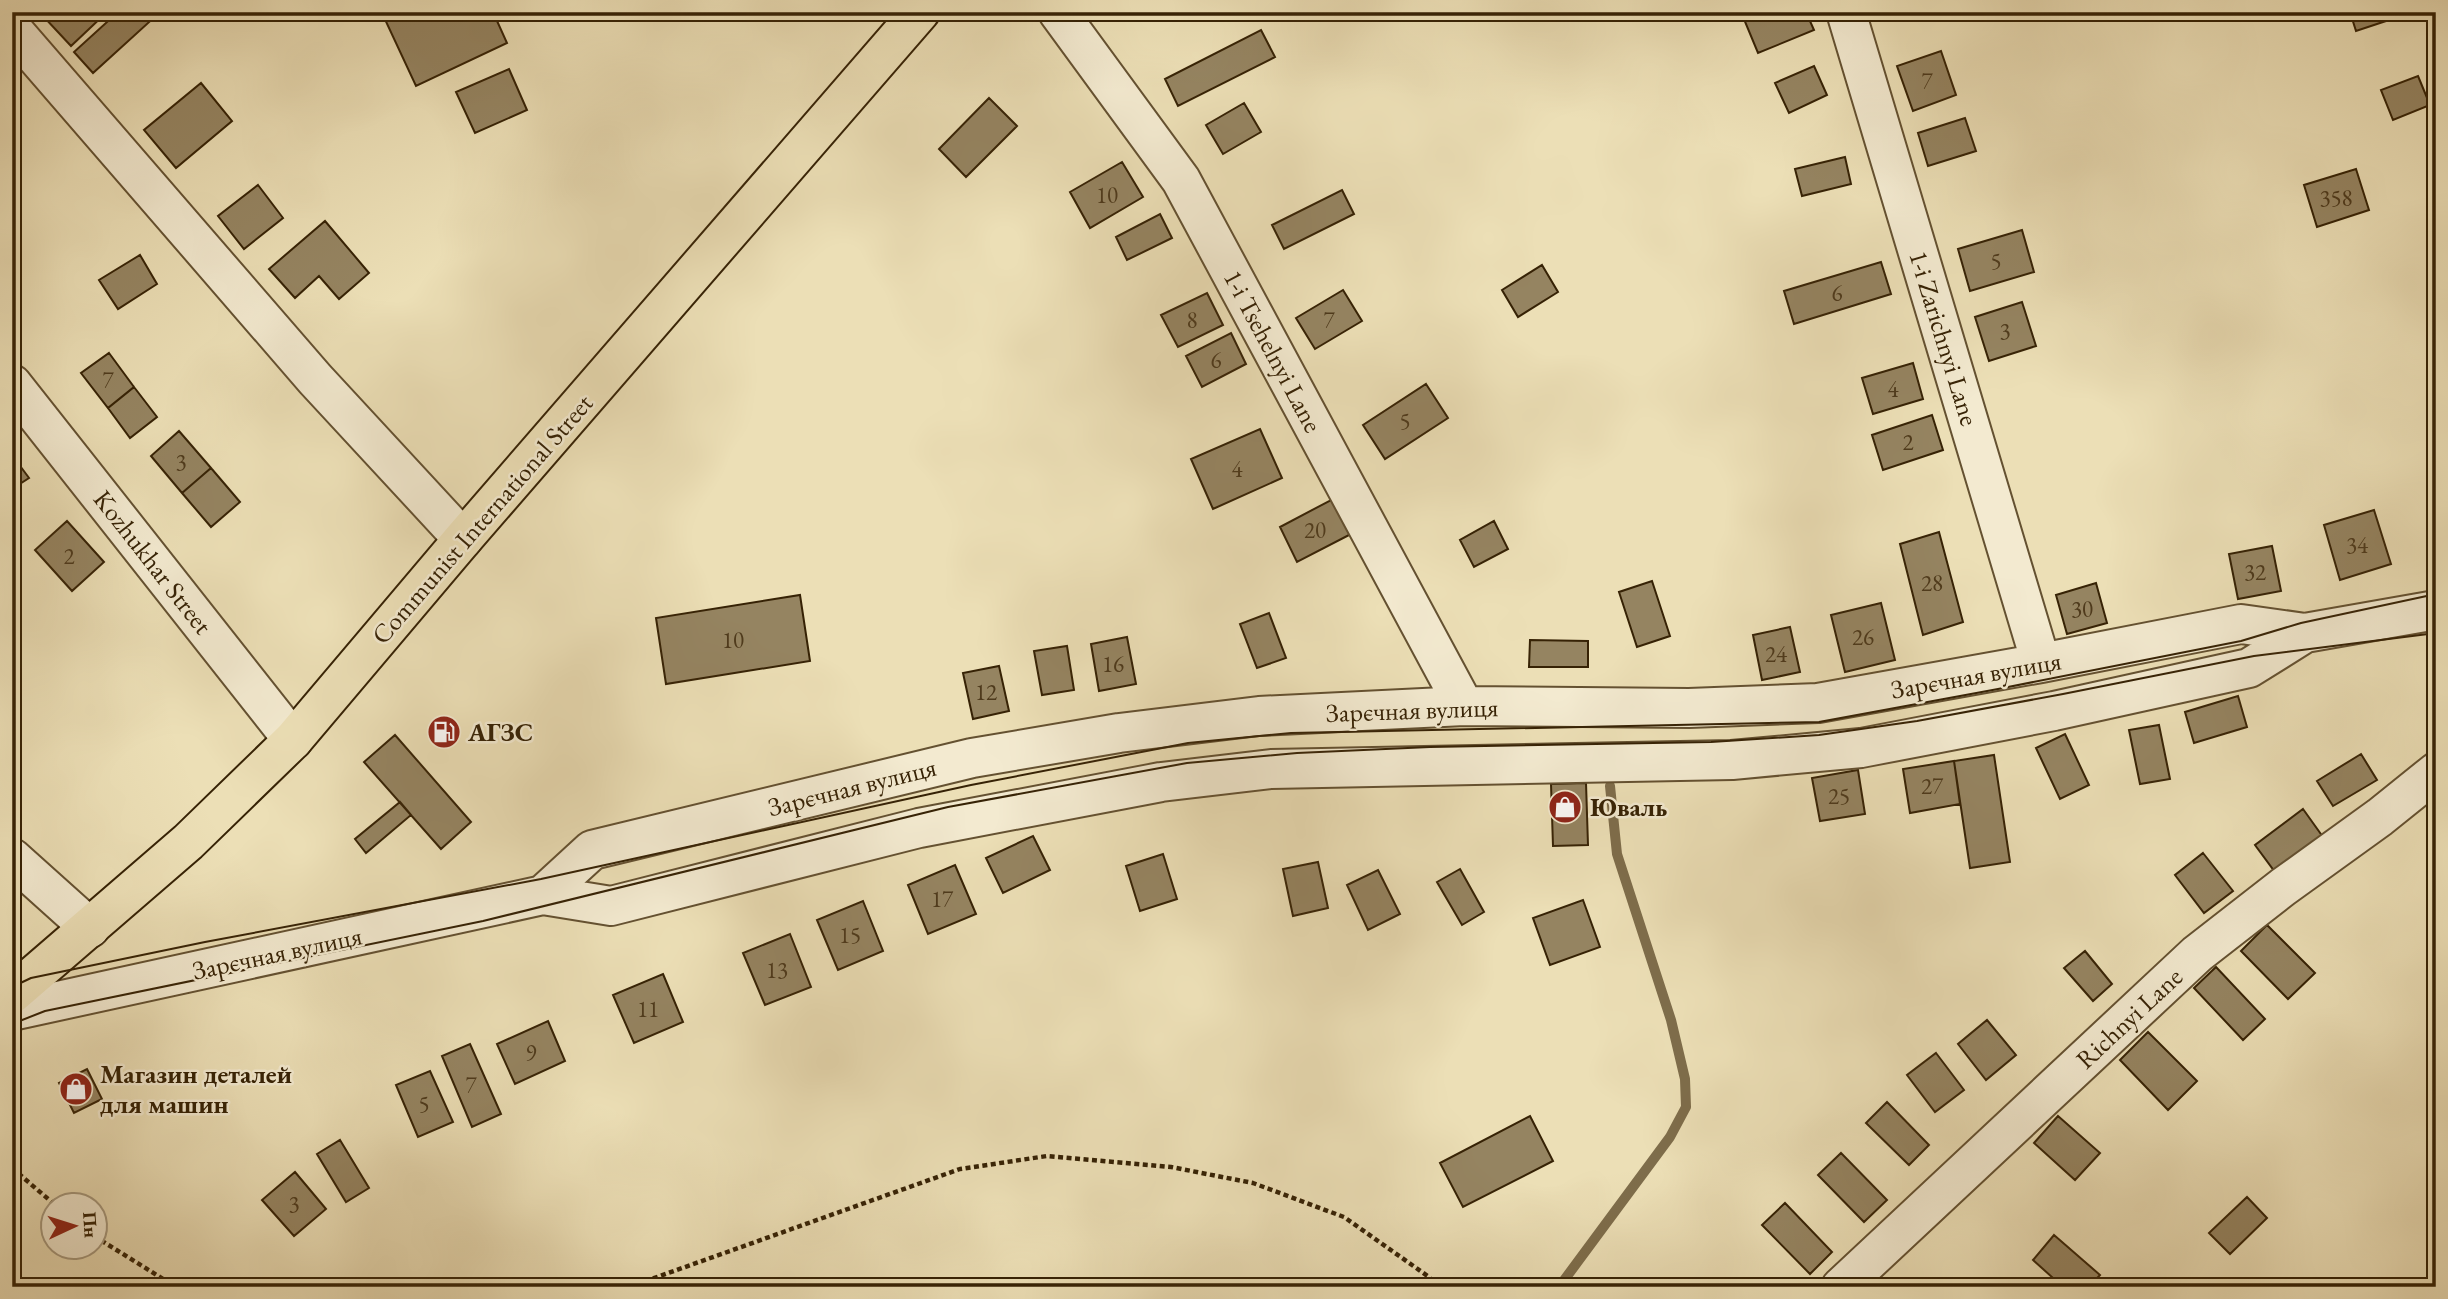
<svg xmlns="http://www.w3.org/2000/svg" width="2448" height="1299" font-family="'EB Garamond',serif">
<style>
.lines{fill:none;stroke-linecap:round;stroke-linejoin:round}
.stream{stroke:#7e6d4b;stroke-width:10}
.building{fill:#958461;stroke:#362205;stroke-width:2}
.minor-casing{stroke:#645131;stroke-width:42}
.major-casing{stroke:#362205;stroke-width:42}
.path{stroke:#362205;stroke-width:4.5;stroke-dasharray:5 3.5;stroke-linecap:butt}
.minor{stroke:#f3ead0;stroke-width:38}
.major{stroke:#ecdfb6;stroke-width:38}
.tram{stroke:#362205;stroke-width:2}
.labels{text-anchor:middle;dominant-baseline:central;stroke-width:5;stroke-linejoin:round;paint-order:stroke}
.number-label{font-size:23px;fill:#4e3a1c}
.street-label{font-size:26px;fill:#362205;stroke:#f3ead0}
.poi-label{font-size:26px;font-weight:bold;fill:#362205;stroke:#f3ead0;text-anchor:start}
</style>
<rect width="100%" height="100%" fill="#ecdfb6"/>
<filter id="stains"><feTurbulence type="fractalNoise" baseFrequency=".00286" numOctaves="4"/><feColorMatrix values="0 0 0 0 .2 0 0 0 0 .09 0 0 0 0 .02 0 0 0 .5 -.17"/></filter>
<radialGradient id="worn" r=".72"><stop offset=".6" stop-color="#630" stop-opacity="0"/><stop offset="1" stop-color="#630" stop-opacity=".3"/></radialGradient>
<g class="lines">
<path class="stream" d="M1559 1287 1670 1137 1686 1107 1685 1079 1671 1020 1617 854 1610 786"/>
</g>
<path class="building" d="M47 12H107L71 46 43 16Z
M118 12 158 14 93 73 74 52Z
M493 12 507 43 416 86 382 13Z
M1741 12H1806L1814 30 1758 53Z
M2350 12H2390L2392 19 2356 31Z
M1261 30 1275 57 1178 106 1165 79Z
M1941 51 1956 95 1913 111 1897 66Z
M1814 66 1827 95 1789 113 1775 83Z
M509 69 527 110 475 133 456 92Z
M2418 76 2430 105 2393 120 2381 90Z
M201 83 232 121 176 168 144 130Z
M989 98 1017 126 966 177 939 149Z
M1244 103 1261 132 1223 154 1206 125Z
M1965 118 1976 151 1928 166 1918 133Z
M1845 157 1851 184 1802 196 1795 169Z
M1122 162 1143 197 1090 228 1070 192Z
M2356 169 2369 210 2317 227 2304 185Z
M258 185 283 218 244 249 218 216Z
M1342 190 1354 214 1284 249 1272 225Z
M1160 214 1172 238 1127 260 1116 237Z
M325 221 369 273 339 299 319 276 295 298 269 269Z
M2022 230 2034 272 1970 291 1958 249Z
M140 255 157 284 118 309 99 280Z
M1881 262 1891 294 1794 324 1784 291Z
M1542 265 1558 292 1518 317 1502 290Z
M1343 290 1362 321 1315 349 1296 318Z
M1207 293 1223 325 1178 347 1161 315Z
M2022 302 2036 346 1989 361 1975 317Z
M1231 333 1246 364 1202 387 1186 356Z
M109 353 134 387 108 408 81 373Z
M1913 363 1923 399 1873 414 1862 378Z
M1426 384 1448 418 1385 459 1363 425Z
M134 387 157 417 130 438 108 408Z
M1932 415 1943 450 1883 470 1872 435Z
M1260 429 1282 478 1213 509 1191 459Z
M179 431 211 468 182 493 151 456Z
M12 455 29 478 12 489Z
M211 468 240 502 211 527 182 493Z
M1333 499 1351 534 1297 562 1280 527Z
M2374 510 2391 564 2340 580 2324 525Z
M67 521 104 562 72 591 35 550Z
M1494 521 1508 549 1474 567 1460 540Z
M1939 532 1963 622 1923 635 1900 544Z
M2272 546 2281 591 2238 599 2229 554Z
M1652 581 1670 636 1637 647 1619 592Z
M2096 583 2107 623 2067 634 2056 595Z
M800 595 810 661 666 684 656 618Z
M1881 603 1895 660 1845 672 1831 615Z
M1269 613 1286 658 1257 668 1240 624Z
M1790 627 1800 672 1762 680 1753 635Z
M1127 637 1136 684 1099 691 1091 644Z
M1530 640 1588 641V667H1529Z
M1067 646 1074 690 1042 695 1034 651Z
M999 666 1009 711 973 719 963 673Z
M2238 696 2247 727 2194 743 2185 712Z
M2159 725 2170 779 2140 784 2129 730Z
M2065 734 2089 785 2060 799 2036 748Z
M395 735 471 822 441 849 364 762Z
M2361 754 2377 780 2333 806 2317 781Z
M1994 755 2010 862 1970 868 1954 761Z
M1954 761 1960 804 1910 813 1903 769Z
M1858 770 1865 814 1820 821 1812 778Z
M1586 783 1588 845 1553 846 1551 784Z
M400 802 411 815 366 853 355 839Z
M2303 809 2323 837 2275 872 2255 845Z
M1033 836 1050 870 1003 893 986 858Z
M2203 853 2233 891 2204 913 2175 875Z
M1163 854 1177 899 1140 911 1126 866Z
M1318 862 1328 908 1293 916 1283 869Z
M955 865 976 914 928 934 908 885Z
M1460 869 1484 912 1462 925 1437 882Z
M1378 870 1400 914 1368 930 1347 885Z
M1583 900 1600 947 1550 965 1533 918Z
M863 901 883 951 838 970 817 920Z
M2267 925 2315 973 2288 999 2241 951Z
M790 934 811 987 765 1005 743 953Z
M2085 951 2112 984 2093 1001 2064 968Z
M2216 967 2265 1019 2243 1040 2194 988Z
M663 974 683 1022 634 1043 613 995Z
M1987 1020 2016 1055 1986 1080 1958 1044Z
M548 1021 565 1061 515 1084 497 1044Z
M2148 1032 2197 1081 2168 1110 2120 1060Z
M470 1044 501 1114 472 1127 442 1056Z
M1936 1053 1964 1090 1935 1112 1907 1075Z
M87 1069 102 1099 74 1113 59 1083Z
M430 1071 453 1122 418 1137 396 1085Z
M1887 1102 1929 1145 1909 1165 1866 1123Z
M1530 1116 1553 1161 1463 1207 1440 1163Z
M2058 1116 2100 1153 2075 1180 2034 1143Z
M340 1140 369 1188 346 1202 317 1154Z
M1841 1153 1887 1200 1864 1222 1818 1175Z
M295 1172 326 1209 294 1236 262 1200Z
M2247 1197 2267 1218 2230 1254 2209 1233Z
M1785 1203 1832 1252 1810 1274 1762 1225Z
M2054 1235 2100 1275 2089 1287H2063L2033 1260Z"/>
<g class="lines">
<defs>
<path id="minor" d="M1058 12 1181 180 1464 706
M1846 12 2041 663
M12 29 315 379 463 539
M12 384 293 740
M12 858 90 928
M543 895 592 850 972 758 1119 733 1259 716 1464 706 1689 708 1818 703 2041 663 2241 624 2305 633 2436 610
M12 1011 543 895 611 906 919 828 1161 782 1271 769 1732 760 1861 748 2054 711 2249 668 2305 633
M1841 1287 2197 954 2283 887 2380 817 2436 772"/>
<path id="major" d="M12 994 188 842 293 740 463 539 920 12"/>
</defs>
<use href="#minor" class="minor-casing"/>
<use href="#major" class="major-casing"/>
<path class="path" d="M12 1168 54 1204
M94 1236 176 1287
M629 1287 960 1169 1047 1156 1171 1167 1253 1183 1344 1217 1429 1277 1438 1287"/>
<use href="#minor" class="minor"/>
<use href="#major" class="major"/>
<path class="tram" d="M12 987 31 978 205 942 541 879 971 785 1188 743 1291 733 1819 722 1998 689 2241 641 2301 623 2436 594
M12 1024 45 1011 483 921 948 807 1187 763 1297 753 1430 747 1711 742 1819 735 1917 721 2063 694 2254 656 2436 633"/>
</g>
<defs>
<symbol id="fuel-disc" viewBox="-11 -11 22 22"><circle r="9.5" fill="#8f2418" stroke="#f3ead0"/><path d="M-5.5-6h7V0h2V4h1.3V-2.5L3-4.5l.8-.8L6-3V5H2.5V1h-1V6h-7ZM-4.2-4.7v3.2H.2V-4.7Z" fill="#fff"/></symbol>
<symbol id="shop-disc" viewBox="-11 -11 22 22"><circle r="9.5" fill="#8f2418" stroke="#f3ead0"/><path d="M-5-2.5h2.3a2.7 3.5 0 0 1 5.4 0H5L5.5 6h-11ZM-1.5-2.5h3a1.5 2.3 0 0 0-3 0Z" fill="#fff"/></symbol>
</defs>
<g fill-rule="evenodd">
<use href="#fuel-disc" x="425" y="713" width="38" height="38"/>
<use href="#shop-disc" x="1546" y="788" width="38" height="38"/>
<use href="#shop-disc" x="57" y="1070" width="38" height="38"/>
</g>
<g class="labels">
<g class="number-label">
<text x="1927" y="81">7</text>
<text x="1107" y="195">10</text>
<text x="2336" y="198">358</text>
<text x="1996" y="261">5</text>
<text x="1837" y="293">6</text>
<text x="1192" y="320">8</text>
<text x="1329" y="320">7</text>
<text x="2005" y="331">3</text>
<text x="1216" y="360">6</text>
<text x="108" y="380">7</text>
<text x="1893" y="389">4</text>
<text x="1405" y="421">5</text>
<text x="1908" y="442">2</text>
<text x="181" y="462">3</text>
<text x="1237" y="469">4</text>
<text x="1315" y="530">20</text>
<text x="2357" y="545">34</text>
<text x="69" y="556">2</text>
<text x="2255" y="572">32</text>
<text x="1932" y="583">28</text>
<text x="2082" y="609">30</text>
<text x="1863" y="637">26</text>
<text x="733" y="640">10</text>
<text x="1776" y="654">24</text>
<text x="1113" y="664">16</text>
<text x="986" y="692">12</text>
<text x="1932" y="786">27</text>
<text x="1839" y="796">25</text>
<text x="942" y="899">17</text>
<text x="850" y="935">15</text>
<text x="777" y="970">13</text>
<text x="648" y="1009">11</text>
<text x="531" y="1053">9</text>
<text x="471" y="1085">7</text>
<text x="424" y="1104">5</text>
<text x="294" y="1204">3</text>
</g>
<g class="street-label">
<text transform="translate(1944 338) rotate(73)">1-i Zarichnyi Lane</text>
<text transform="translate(1273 351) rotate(62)">1-i Tsehelnyi Lane</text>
<text transform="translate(482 519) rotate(-49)">Communist International Street</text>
<text transform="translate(153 562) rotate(52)">Kozhukhar Street</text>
<text transform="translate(1976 675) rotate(-10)">Зарєчная вулиця</text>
<text transform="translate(1412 710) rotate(-2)">Зарєчная вулиця</text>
<text transform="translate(852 787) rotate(-14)">Зарєчная вулиця</text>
<text transform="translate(277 953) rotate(-12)">Зарєчная вулиця</text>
<text transform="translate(2129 1018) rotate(-43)">Richnyi Lane</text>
</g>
<g class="poi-label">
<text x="468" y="732">АГЗС</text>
<text x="1590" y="807">Юваль</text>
<text x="100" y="1074">Магазин деталей<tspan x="100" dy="30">для машин</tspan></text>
</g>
</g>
<rect width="2448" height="1299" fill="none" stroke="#ecdfb6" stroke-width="42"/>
<rect x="14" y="14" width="2420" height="1271" fill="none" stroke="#362205" stroke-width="3.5"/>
<rect x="21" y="21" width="2406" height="1257" fill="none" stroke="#362205" stroke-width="2"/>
<g transform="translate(74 1226) rotate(86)"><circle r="33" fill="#f3ead0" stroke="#a79a7f" stroke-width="2"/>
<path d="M0-5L12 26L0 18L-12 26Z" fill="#8f2418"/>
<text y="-10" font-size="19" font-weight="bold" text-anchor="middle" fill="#362205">Пн</text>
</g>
<rect width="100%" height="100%" filter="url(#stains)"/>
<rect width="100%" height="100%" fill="url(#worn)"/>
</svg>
